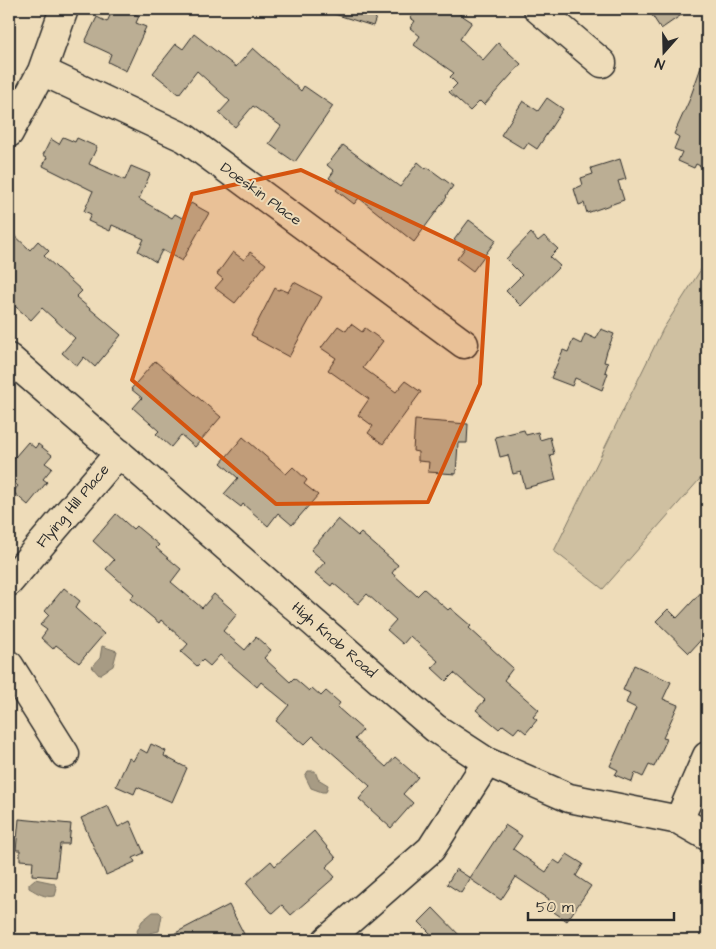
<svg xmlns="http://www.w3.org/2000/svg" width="716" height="949" font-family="'Architects Daughter',sans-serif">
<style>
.green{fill:#cfc0a1;stroke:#7d7666}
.water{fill:#a79b84;stroke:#756e60}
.building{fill:#bbae94;stroke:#2b2b2b}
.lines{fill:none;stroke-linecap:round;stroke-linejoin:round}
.minor-casing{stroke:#2b2b2b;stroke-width:31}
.minor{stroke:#eedcb9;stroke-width:28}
.marked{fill:#d5540f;fill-opacity:0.2;stroke:#d5540f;stroke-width:4;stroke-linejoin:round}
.labels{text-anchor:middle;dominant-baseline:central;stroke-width:4;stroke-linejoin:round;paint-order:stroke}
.street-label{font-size:15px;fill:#2b2b2b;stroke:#eedcb9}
</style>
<rect width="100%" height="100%" fill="#eedcb9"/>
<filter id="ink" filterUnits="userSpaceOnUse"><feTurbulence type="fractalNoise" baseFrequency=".02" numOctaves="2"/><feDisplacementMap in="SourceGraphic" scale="10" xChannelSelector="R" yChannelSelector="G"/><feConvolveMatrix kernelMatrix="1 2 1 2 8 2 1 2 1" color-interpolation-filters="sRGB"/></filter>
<g filter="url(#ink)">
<path class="green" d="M707 260V471L603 589 554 551 663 329Z"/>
<path class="water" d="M102 646 117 651 113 666 99 675 92 667 100 658Z
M308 771H315L318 779 328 785 326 792H322L311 788 305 776Z
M35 879 54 883 57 889 55 896C44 898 38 893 29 888V884Z
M153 912H159L162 915 159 931 150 933 146 937 144 935 139 936 137 931 142 921Z"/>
<path class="building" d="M113 9H123L139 16 136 23 146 27 126 71 108 62 111 54 85 42 97 17 107 22Z
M329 9H379L373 26 328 12Z
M417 9H452L472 22 460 39 483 60 498 43 521 64 484 105 480 101 470 111 449 92 457 84 450 77 454 73 414 45 420 36 410 28 415 21 410 18Z
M648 9H690L661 29Z
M194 34 236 67 253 48 301 91 304 86 333 106 295 162 269 144 281 126 253 106 235 127 219 113 230 101 197 71 179 94 153 73 176 44 183 49Z
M705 56 707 57V169L696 164 694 168 678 161 682 152 674 149 679 137 674 134 689 101Z
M547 98 563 109 537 149 528 143 524 149 501 135 523 101 538 111Z
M63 137 75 142 77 138 97 147 89 164 125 180 131 166 150 174 139 199 172 218 175 214 182 218 191 203 209 213 182 261 162 250 156 262 138 251 144 239 112 225 110 231 88 221 91 214 84 211 93 191 43 166 47 157 43 155 51 139 59 144Z
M343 145 400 187 418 162 426 169 427 167 453 186 446 196 447 197 414 242 359 198 354 204 336 190 339 186 329 178 334 171 327 165Z
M620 159 626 179 618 181 624 200 587 213 584 203 579 205 574 189 583 185 581 178 593 174 591 168Z
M469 220 496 240 473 271 457 259 465 248 454 240Z
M9 230 30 250 38 241 49 251 44 256 82 291 76 297 121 335 95 367 84 357 77 366 62 353 75 338 42 308 31 320 9 301Z
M531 233 538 241 544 236 558 249 550 257 560 266 521 306 506 291 522 275 506 259Z
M233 252 244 260 250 252 266 264 235 303 215 288 223 279 217 274Z
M294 282 322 297 289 357 256 339 257 338 251 335 275 288 278 290 281 289 288 292Z
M351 324 362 332 365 328 383 341 363 368 396 392 405 381 421 392 383 444 368 433 373 426 358 415 369 399 328 370 336 358 321 348 338 326 346 331Z
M601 329 614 334 607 351 604 362 608 363 605 372 608 373 602 390 575 378 572 386 551 378 563 350 568 352 573 340 581 344 585 334 596 339Z
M155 361 221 417 195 447 181 435 171 447 156 434 159 431 133 408 142 398 131 389Z
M415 420 468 424 467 443H458L456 474 428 472 429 462 418 461V452L413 451Z
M524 430 526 435 538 432 540 440 550 437 554 454 550 455 556 480 525 488 521 472 513 474 508 455 500 457 495 437Z
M243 437 286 474 293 467 307 480 304 484 318 495 292 525 278 513 268 526 243 504 241 507 224 494 238 478 221 463Z
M28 442 35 448 38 444 52 455 45 463 52 468 43 479 47 482 28 505 13 492 18 486 9 478V464Z
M116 514 133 529 136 526 159 545 156 548 181 569 171 582 202 608 214 594 237 614 223 631 245 650 256 637 271 650 264 658 290 682 294 678 309 691 312 688 321 696 326 691 340 703 337 707 363 730 355 739 386 767 395 757 418 777 403 794 413 803 391 828 359 799 370 786 313 736 304 745 276 721 289 705 261 682 257 687 220 655 210 666 203 660 197 666 181 652 188 644 161 620 159 623 130 599 134 594 106 569 114 560 93 541Z
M338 519 358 536 361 533 398 565 392 573 417 596 424 589 448 610 450 608 471 626 469 628 513 668 504 680 539 710 533 717 537 720 526 733 519 727 514 733 503 725 499 729 476 710 485 700 454 673 446 681 432 668 438 661 410 636 403 644 387 630 396 620 367 594 358 604 333 583 331 586 315 573 325 562 311 550Z
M707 586V633L689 653 656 621 668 609 677 618Z
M64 588 80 601 75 608 104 634 79 663 56 645 53 649 41 638 47 630 40 625 49 615 45 611Z
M634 665 671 682 663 699 678 705 663 738 667 739 654 767 649 765 643 777 635 773 632 782 615 775 618 770 610 766 636 708 626 703 630 693 623 690Z
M151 744 166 751 164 756 187 768 172 802 137 787 134 794 116 786 129 758 133 761 140 749 147 753Z
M108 806 118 827 130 821 144 853 133 858 135 862 106 875 81 818Z
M19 819 71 824 69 844H60L56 877 32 875 33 861 20 860V850H16Z
M505 825 522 836 513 849 546 872 554 860 560 864 567 854 583 864 576 876 591 886 567 921 545 906 549 899 516 877 501 900 470 879 461 893 447 884 456 869 470 878Z
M314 831 336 858 326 867 335 877 291 915 282 905 273 913 271 912 246 883 271 861 275 866Z
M229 905 244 934 232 940H162Z
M433 908 464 940H437L419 922Z"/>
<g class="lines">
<defs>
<path id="minor" d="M538 9 602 63
M42 71 185 138 464 344
M9 133 42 71 64 9
M9 358 435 728 487 762 569 798 679 820 707 836
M9 582 119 453
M9 665 65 754
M679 820 707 756
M327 940 431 849 487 762"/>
</defs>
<use href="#minor" class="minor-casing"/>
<use href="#minor" class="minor"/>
</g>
</g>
<path class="marked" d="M301 170 488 258 480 384 428 502 276 504 132 380 192 194Z"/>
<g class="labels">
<g class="street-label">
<text transform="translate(261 194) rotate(36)">Doeskin Place</text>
<text transform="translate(73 506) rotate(-50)">Flying Hill Place</text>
<text transform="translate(334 640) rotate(41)">High Knob Road</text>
</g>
</g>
<rect width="716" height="949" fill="none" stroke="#eedcb9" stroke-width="30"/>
<rect x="15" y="15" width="686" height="919" fill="none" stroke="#2b2b2b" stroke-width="2" filter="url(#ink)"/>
<g transform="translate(664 52) rotate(200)" stroke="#eedcb9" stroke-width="4" paint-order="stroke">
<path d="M0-4L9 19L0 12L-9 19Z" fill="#2b2b2b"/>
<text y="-8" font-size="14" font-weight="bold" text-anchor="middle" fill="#2b2b2b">N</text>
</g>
<path d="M528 912v8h146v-8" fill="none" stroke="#2b2b2b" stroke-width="2.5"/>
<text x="536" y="912" font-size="15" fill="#2b2b2b" stroke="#eedcb9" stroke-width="4" paint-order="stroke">50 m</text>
</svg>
